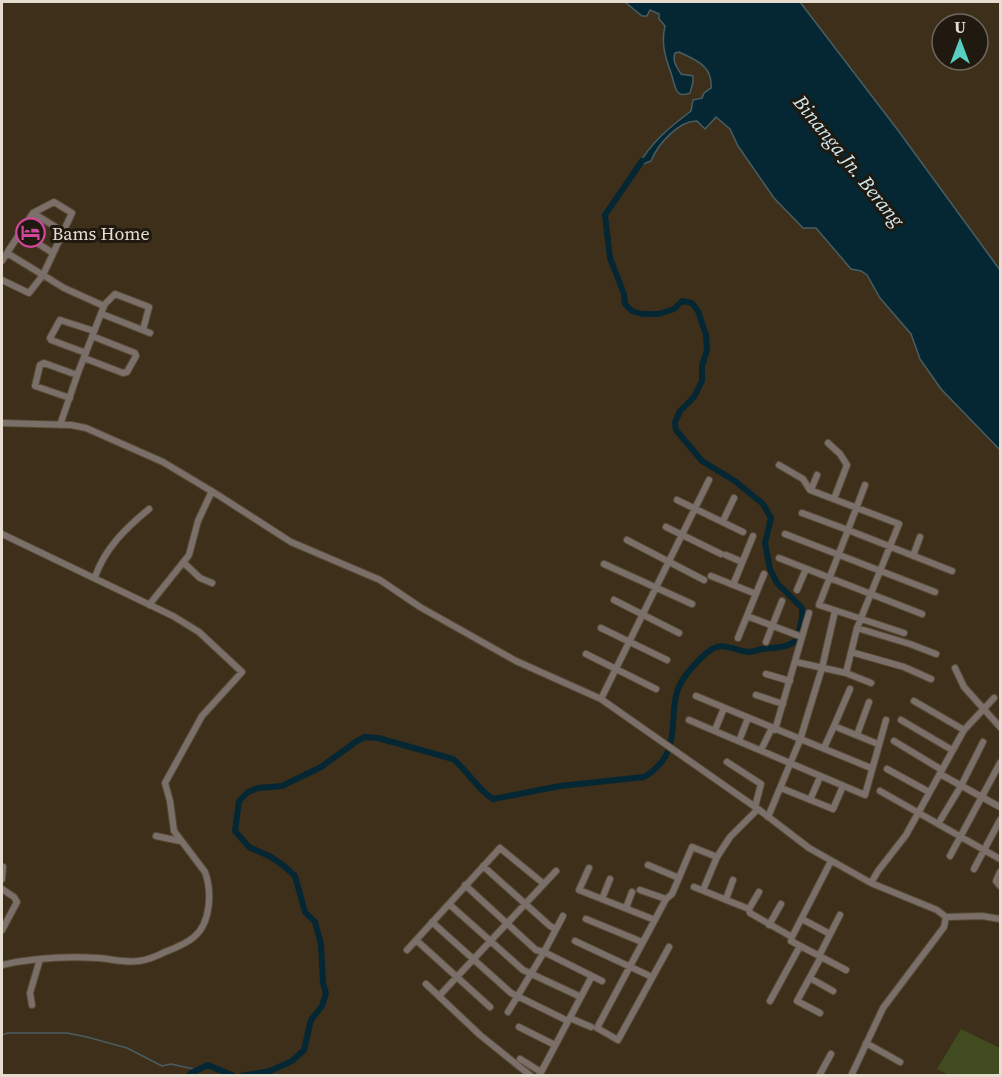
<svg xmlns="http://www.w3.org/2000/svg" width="1002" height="1077" font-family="'Source Serif 4',serif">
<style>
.green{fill:#404b1f}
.water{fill:#042733;stroke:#485e62;stroke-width:1.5}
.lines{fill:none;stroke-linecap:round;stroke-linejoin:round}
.stream{stroke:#485e62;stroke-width:1.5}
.canal{stroke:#042733;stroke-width:6}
.minor-casing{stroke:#594b37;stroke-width:8}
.minor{stroke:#7b6f69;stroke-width:6}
.labels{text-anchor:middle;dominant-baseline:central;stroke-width:6;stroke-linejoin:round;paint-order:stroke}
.poi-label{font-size:18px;fill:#e6ddd0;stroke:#1f190f;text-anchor:start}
.water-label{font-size:20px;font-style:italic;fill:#d0e8f2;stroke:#1f190f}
</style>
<rect width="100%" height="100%" fill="#3e2f1a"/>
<path class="green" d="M961 1029 1000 1048V1075H949L937 1069Z"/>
<path class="water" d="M625 2H800L897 129 1000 270V450L941 389 920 359 911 334 880 298 867 275 861 271 851 269 816 228H803L774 198 738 146 730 129 716 117 705 129 697 121C678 121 658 144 651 161L638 166C651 142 670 127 691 111L693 100 702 98 704 93 711 88C713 66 696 60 679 52L675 53C672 62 677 67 681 74L693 76V82L690 93C674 100 675 83 671 73 665 57 661 43 665 26L659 19V14L650 10 647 16H642Z"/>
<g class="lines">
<path class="stream" d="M2 1035 8 1033H67L87 1037 127 1048 162 1066 171 1064 198 1070"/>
<path class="canal" d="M189 1076 191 1073 208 1065 234 1076
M241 1076 270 1071 292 1061 304 1050 311 1020 322 1006 326 993 323 983 321 944 315 922 305 912 295 876 284 866 271 857 249 847 235 831 239 801 248 792 258 788 282 786 321 767 357 741 365 737 378 738 453 759C468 771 476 788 493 799L560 786 644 777C691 749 660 707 686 675 690 669 706 652 712 649 724 642 736 651 748 652 753 652 757 650 762 649 775 647 785 649 797 640L802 618V608L777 583 770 569 765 543 771 518 763 504 735 481 702 461 676 430 675 422 680 411 694 397 702 381V366L707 350 706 335 698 311 692 303 682 301 674 309 659 314H642L632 311 625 304 624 294 610 258 605 215 642 161"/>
<defs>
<path id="minor" d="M21 233 53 253
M7 253 33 213
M2 261 7 253 43 275 29 293 2 280
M104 305 115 294 149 307 143 330
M102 314 150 333
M86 353 51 340 50 338 60 320 94 331
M84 358 123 373 127 372 136 356 135 353 92 336
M70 398 35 386 40 365 44 363 77 375
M2 423 71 425 86 428 163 462 218 495 291 542 380 580 420 607 516 661 601 699 758 809 809 848 871 883 937 910 946 917 982 916 1000 919
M60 425 79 370 104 306 64 288 43 275 72 213 54 202 33 213 62 231
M828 443 840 454 847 465 834 499
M779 465 803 479 810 490 899 524 857 628 846 673
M811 490 817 475
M677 500 743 532
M802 513 848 530 865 485
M723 521 734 498
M666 527 721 554
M2 534 173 616 199 632 242 672 202 716 165 783 170 801 174 831 205 872C212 891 211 923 194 937 186 944 175 948 165 952 157 956 148 960 139 961 125 963 112 959 98 958 65 956 33 958 2 965
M785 534 935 592
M627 540 704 580
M726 555 742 562
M913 556 920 537
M779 558 922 614
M184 563 200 578 212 583
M604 564 692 604
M711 576 756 594
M95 577C105 548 126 528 149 509
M733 585 753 536
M797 590 806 569
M614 600 679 633
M149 605 189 555 198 521 212 491
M747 616 802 637
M601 628 667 660
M857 628 910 644 936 654
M904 633 819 605 848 530 952 571
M738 638 764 574
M766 642 782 601
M851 652 904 667 931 679
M586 654 656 689
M796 662 846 673 871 683
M955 668 964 687 1000 727
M766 674 790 681
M850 689 834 726 878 744
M756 695 783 704
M696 696 871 768
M601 699 709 480
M914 701 964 730
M689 720 865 795 886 720
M901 720 952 750
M715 730 724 708
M775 730 809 613
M857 735 869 702
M739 741 748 718
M894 741 942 770
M824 748 834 726
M761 750 772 728
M727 762 761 784 755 807
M887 769 929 792
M940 774 1000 807
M781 788 833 809 843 786
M880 791 1000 859
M810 800 820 777
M768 817 800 740 822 668 835 611
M938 824 961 786 983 742
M156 836 180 841
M950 856 1000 763
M648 865 679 878
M483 866 550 926 556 929
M589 868 579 890 655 920
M974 869 1000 820
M1000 872 996 881 1000 886
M2 879 3 867
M871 883 878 871 906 835 964 730 994 698
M465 885 536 950 544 952 563 916
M694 887 749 909 750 913 792 937 791 941 846 970
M2 889 14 897 17 902 2 930
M640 890 666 899
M703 890 717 857 730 837 758 809
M602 899 610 879
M726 899 733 880
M449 904 523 970 581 997
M626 908 632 892
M749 909 759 892
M586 919 642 942
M802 919 830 934
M432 922 511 993 568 1021
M769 925 781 904
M792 937 831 861
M416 940 490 1007
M575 941 652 977
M669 947 618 1040 597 1028 666 899 672 894 692 847 717 857
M407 950 500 848 544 884
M819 956 840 915
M592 976 602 981
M810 978 833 991
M426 984 480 1035 531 1076
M439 996 556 871
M770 1001 800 946
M32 1005 30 993 40 959
M508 1012 544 952 592 976 539 1076
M820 1013 797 1001 821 957
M570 1018 591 1027
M519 1027 555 1045
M866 1043 900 1062
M520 1059 541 1072
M819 1076 831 1054
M851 1076 883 1008 944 927 946 917"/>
</defs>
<use href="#minor" class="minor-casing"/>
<use href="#minor" class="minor"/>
</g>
<defs>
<symbol id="hotel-ring" viewBox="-11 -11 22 22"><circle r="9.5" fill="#1f190f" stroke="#d1479c" stroke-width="1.5"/><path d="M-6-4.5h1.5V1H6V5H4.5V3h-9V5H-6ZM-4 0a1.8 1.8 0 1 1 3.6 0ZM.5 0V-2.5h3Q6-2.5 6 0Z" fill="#d1479c"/></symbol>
</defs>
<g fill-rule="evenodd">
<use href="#hotel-ring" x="14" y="216" width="33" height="33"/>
</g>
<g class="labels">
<g class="poi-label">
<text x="52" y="233">Bams Home</text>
</g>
<g class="water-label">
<text transform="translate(849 161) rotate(51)">Binanga Jn. Berang</text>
</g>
</g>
<rect width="1002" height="1077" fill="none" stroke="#e6ddd0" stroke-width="6"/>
<g transform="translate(960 42)"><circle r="28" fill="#1f190f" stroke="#6f675c" stroke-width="1.5"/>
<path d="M0-4.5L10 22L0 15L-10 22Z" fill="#57cec1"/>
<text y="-9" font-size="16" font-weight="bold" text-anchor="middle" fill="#e6ddd0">U</text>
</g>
</svg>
